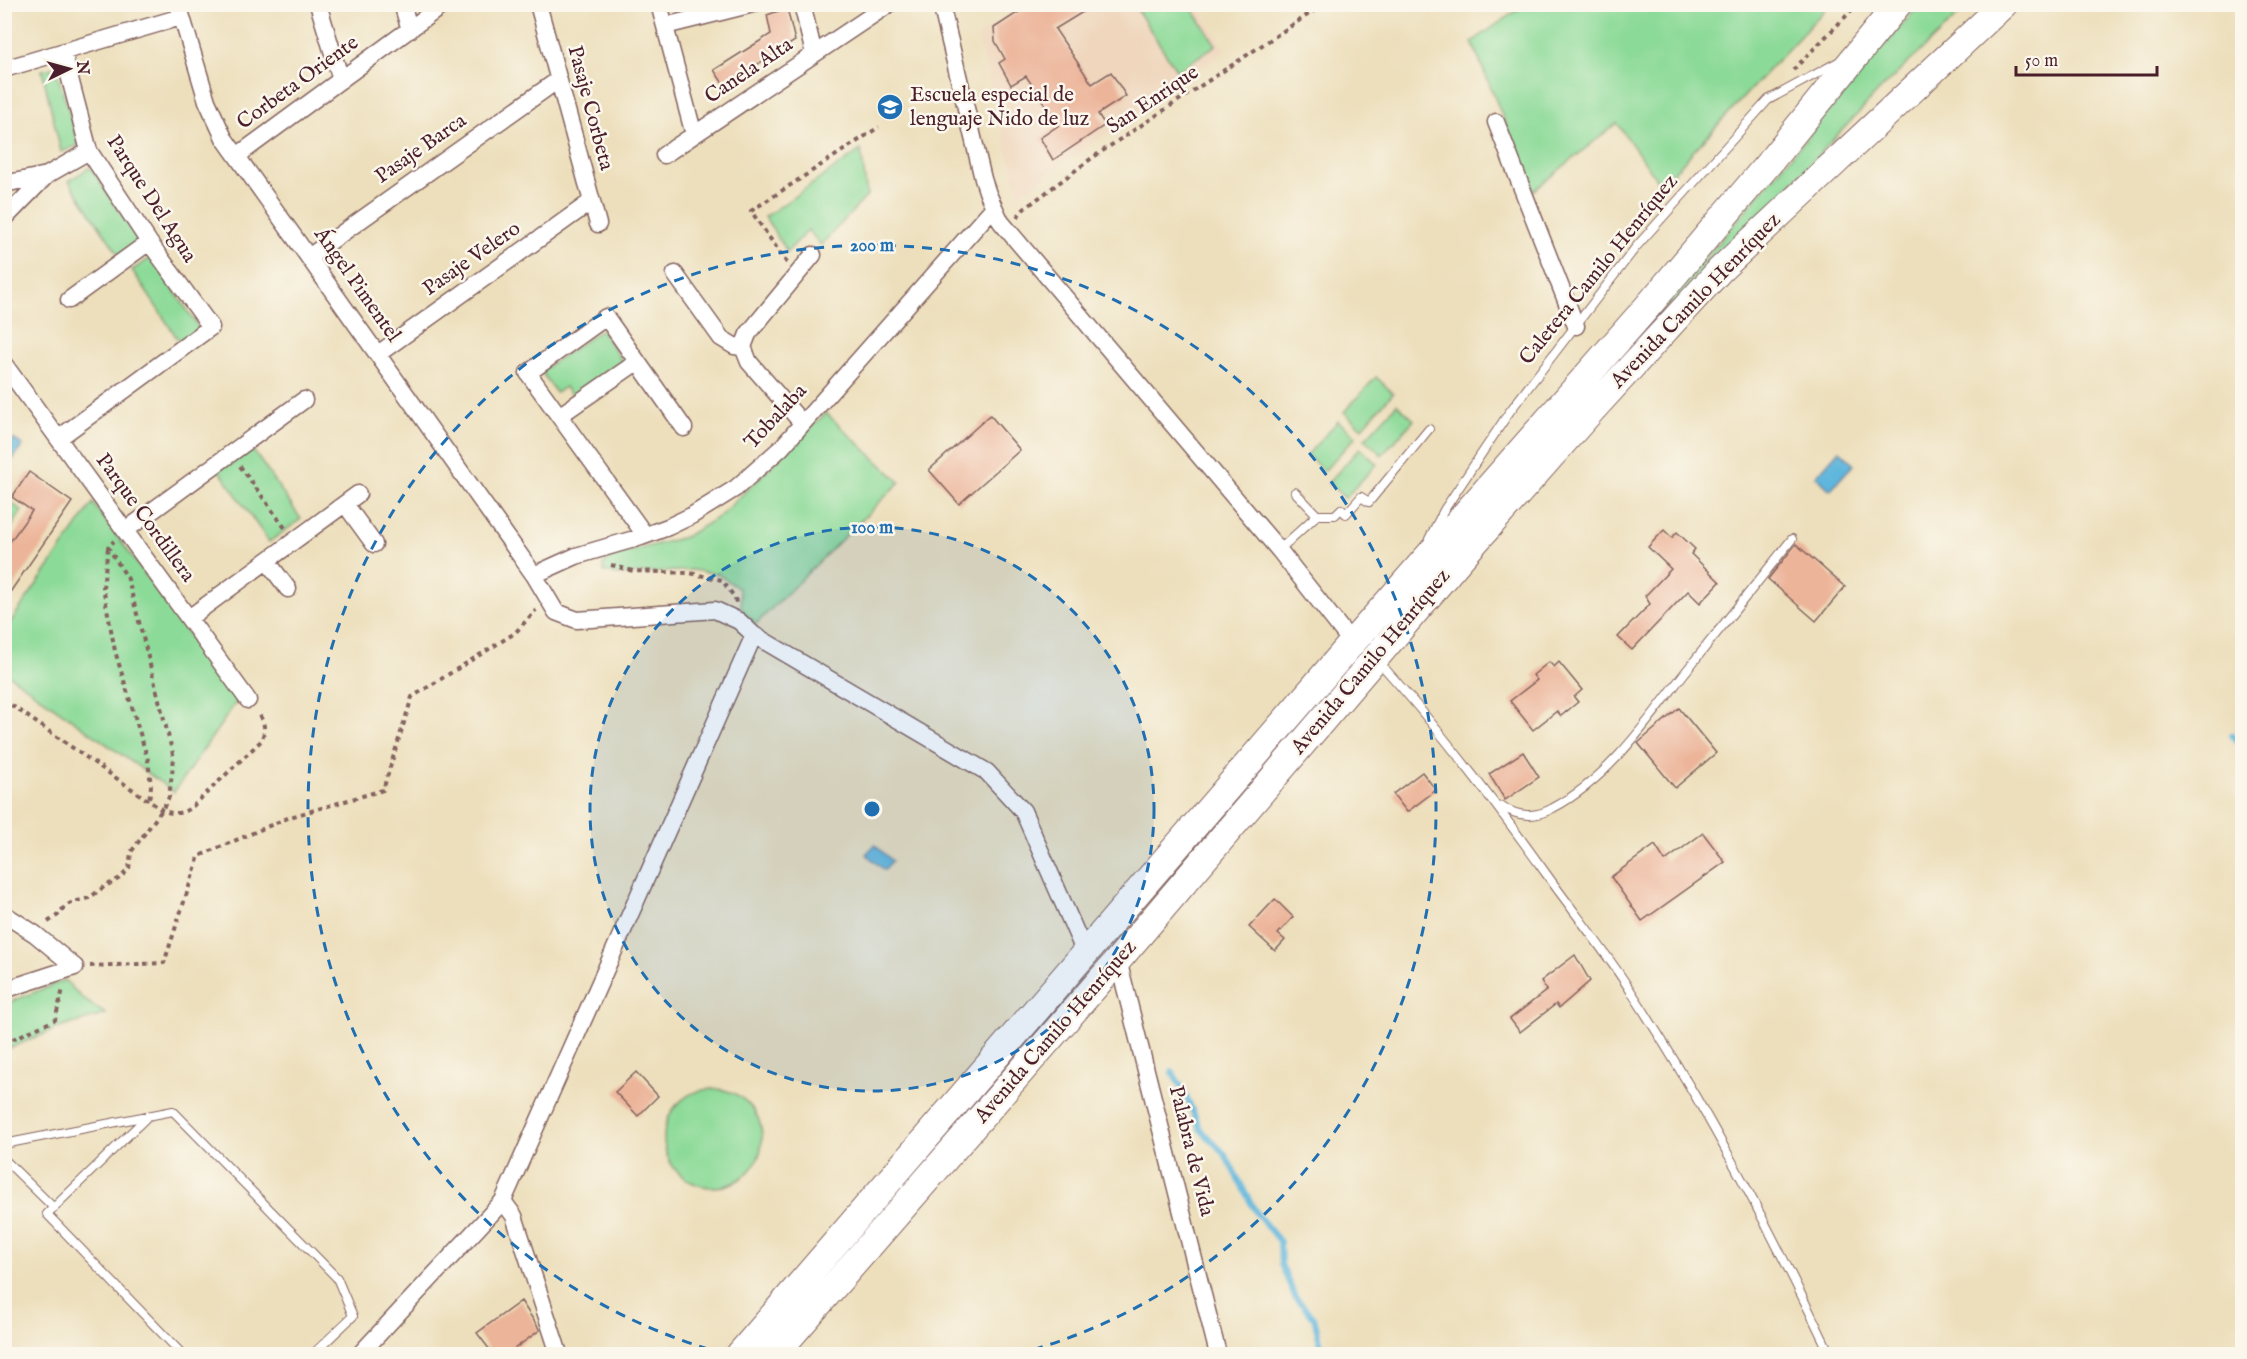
<svg xmlns="http://www.w3.org/2000/svg" width="2247" height="1359" font-family="'IM FELL English',serif">
<style>
.built{fill:#efd6bc}
.green{fill:#8cda98;stroke:#6b7c62;stroke-width:1.5}
.water{fill:#5fb6dc;stroke:#546a84;stroke-width:1.5}
.lines{fill:none;stroke-linecap:round;stroke-linejoin:round}
.stream{stroke:#5fb6dc;stroke-width:6}
.building{fill:#ecb499}
.lane-casing{stroke:#83625e;stroke-width:10}
.street-casing{stroke:#83625e;stroke-width:19}
.primary-casing{stroke:#83625e;stroke-width:29}
.path{stroke:#83625e;stroke-width:4;stroke-dasharray:4.5 4.5;stroke-linecap:butt}
.lane{stroke:#fff;stroke-width:8}
.street{stroke:#fff;stroke-width:16}
.primary{stroke:#fff;stroke-width:27}
.ring{fill:none;stroke:#1f6fb2;stroke-width:3;stroke-dasharray:10 8}
.labels{text-anchor:middle;dominant-baseline:central;stroke-width:5;stroke-linejoin:round;paint-order:stroke}
.street-label{font-size:21px;fill:#4a1f2b;stroke:#fbf7ec}
.poi-label{font-size:21px;fill:#4a1f2b;stroke:#fbf7ec;text-anchor:start}
.centre{fill:#1f6fb2;stroke:#fbf7ec;stroke-width:3}
.ring-label{font-size:18px;text-anchor:middle;font-weight:bold;fill:#1f6fb2;stroke:#fbf7ec;stroke-width:5;stroke-linejoin:round;paint-order:stroke}
</style>
<rect width="100%" height="100%" fill="#fbf7ec"/>
<filter id="ink" filterUnits="userSpaceOnUse"><feTurbulence type="fractalNoise" baseFrequency=".0167" numOctaves="2"/><feDisplacementMap in="SourceGraphic" scale="12" xChannelSelector="R" yChannelSelector="G"/><feConvolveMatrix kernelMatrix="1 2 1 2 8 2 1 2 1" color-interpolation-filters="sRGB"/></filter>
<filter id="wash" filterUnits="userSpaceOnUse"><feTurbulence type="fractalNoise" baseFrequency=".008" numOctaves="4" result="noise"/><feDisplacementMap in="SourceGraphic" scale="24" xChannelSelector="R" yChannelSelector="G"/><feGaussianBlur stdDeviation="1.35" result="paint"/><feColorMatrix in="noise" values="0 0 0 0 0 0 0 0 0 0 0 0 0 0 0 0 0 1.4 0 .05"/><feComposite in="paint" operator="in"/></filter>
<g filter="url(#wash)">
<rect width="100%" height="100%" fill="#eddfbc"/>
<path class="built" d="M1023 5H1197L1225 50 1019 195 977 36Z"/>
<path class="green" d="M1134 5H1190L1216 45 1177 71Z
M1524 5V4L1829 5 1661 186 1617 123 1533 191 1472 42Z
M1919 5H1969L1881 89 1509 482 1708 255Z
M53 68 58 76 79 145 61 152 42 70Z
M861 150 867 196 821 245 808 230 787 252 765 217Z
M90 167 139 241 119 255 69 181Z
M152 257 201 331 181 344 132 270Z
M601 330 625 365 574 399 565 387 556 393 541 371Z
M1376 377 1393 393 1362 428 1344 412Z
M1397 404 1414 420 1382 455 1365 439Z
M826 413 900 482 756 624 742 610 739 589 718 574 692 570 616 575 604 572 603 564 616 555 685 537 720 516Z
M1338 421 1356 436 1324 471 1307 455Z
M250 446 301 519 269 542 218 469Z
M1360 448 1377 464 1345 498 1328 483Z
M5 498 22 511 5 536Z
M93 503 237 701 174 792 5 672V630Z
M65 980 83 999 106 1014 59 1028 5 1050V1004Z
M664 1138a49 49 0 1 1 98 0a49 49 0 1 1-98 0Z"/>
<path class="water" d="M13 439 23 445 8 466 5 463V451Z
M1839 450 1854 464 1830 490 1816 476Z
M875 845 892 861 884 870 866 854Z"/>
<g class="lines">
<path class="stream" d="M2232 735 2242 747
M1172 1072 1183 1089 1201 1130 1224 1153 1257 1214 1280 1242 1281 1264 1295 1297 1314 1318 1323 1354"/>
</g>
<g id="blocks">
<path class="building" d="M1031 4H1096L1055 29 1092 84 1111 72 1126 96 1098 114 1105 125 1053 160 1040 138 1059 125 1026 76 1011 85 999 63 1005 59 995 41 994 28Z
M787 8 795 41 724 85 714 70 771 34 767 15Z
M990 415 1020 450 959 504 929 470Z
M29 472 72 502 4 601V550L32 511 12 497Z
M1664 530 1672 538 1677 532 1695 549 1691 554 1720 582 1700 603 1688 591 1632 650 1618 637 1650 604 1645 596 1671 569 1648 547Z
M1796 544 1845 587 1816 621 1768 579Z
M1549 662 1554 667 1559 662 1582 690 1574 697 1578 702 1561 716 1557 711 1533 730 1510 701 1537 680 1533 675Z
M1679 708 1716 753 1675 788 1638 743Z
M1523 752 1539 777 1505 800 1489 774Z
M1422 772 1436 790 1407 812 1393 794Z
M1703 833 1725 862 1642 921 1611 877 1655 845 1665 861Z
M1275 899 1293 917 1278 934 1285 940 1275 951 1249 927Z
M1575 955 1590 981 1559 1008 1556 1004 1520 1032 1510 1019 1547 990 1541 981Z
M636 1072 658 1096 638 1116 615 1092Z
M521 1301 540 1330 507 1354H493L477 1333Z"/>
</g>
</g>
<g filter="url(#ink)">
<use href="#blocks" fill-opacity="0" stroke="#83625e" stroke-width="1.5"/>
<g class="lines">
<defs>
<path id="lane" d="M1295 492 1317 515
M1429 539 1444 510 1510 411 1636 247 1768 100 1840 61
M1279 550 1317 515H1335L1341 509 1346 514 1361 497 1369 502 1429 429
M1378 661C1439 728 1494 801 1547 875 1575 914 1606 952 1632 993 1707 1108 1771 1230 1830 1354
M1502 806C1517 817 1536 818 1553 808 1608 779 1646 723 1683 675 1719 630 1756 584 1792 539
M148 1116 47 1214 182 1354
M4 1144 173 1111 337 1278 353 1316 313 1354
M4 1159 54 1208"/>
<path id="street" d="M178 4 207 101 224 138 534 575 556 612 577 620 715 610 739 621 754 635 987 772 1023 811 1085 953
M318 4 341 80
M402 4 410 30
M538 4 598 224
M659 4 694 135
M802 4 814 54
M941 4 983 179 988 194 1001 222 1279 550 1352 643
M665 26 753 4
M4 69 181 17
M1496 122 1576 326
M664 155 889 4
M237 156 444 4
M47 175 89 151
M4 184 47 175 6 217 4 215
M310 256 558 80
M675 274 721 338 734 346 743 347
M69 300 149 242
M378 354 592 201
M4 364 248 700
M559 416 637 362
M802 423 749 362 743 347 748 334 813 255
M59 438 211 327 149 242 89 151 63 52
M345 504 374 544
M126 530 304 400
M645 535 528 373 606 317 684 428
M267 561 288 589
M534 575 576 556 641 537 668 527 691 516 736 488 781 448 993 208
M189 618 358 494
M4 914 35 934 75 967
M1118 960 1218 1354
M4 990 75 967
M503 1201 514 1216 559 1354
M360 1354 503 1201 754 635"/>
<path id="primary" d="M740 1354 1352 643 1648 306 1769 163 1898 4
M775 1354 1118 960 1459 560 1591 411 1720 270 2004 4"/>
</defs>
<use href="#lane" class="lane-casing"/>
<use href="#street" class="street-casing"/>
<use href="#primary" class="primary-casing"/>
<path class="path" d="M1793 70 1858 4
M1017 217 1024 209 1092 158 1324 4
M787 263 751 211 879 127
M240 466 285 528
M108 548 103 587 115 651 148 760 151 786 149 800
M611 565 633 571 690 573 722 580 735 598 736 603
M4 700 162 810C173 815 182 814 192 807L261 741C266 730 265 723 258 713
M48 922 58 915 65 906 73 902 89 898 104 887 120 878 129 869 131 852 162 810 169 797 174 758 128 579 108 547 114 541
M90 966 164 963 199 856 290 817 383 790 412 697 515 633 536 610
M4 1043 55 1020 63 989"/>
<use href="#lane" class="lane"/>
<use href="#street" class="street"/>
<use href="#primary" class="primary"/>
</g>
</g>
<circle cx="872" cy="809" r="282" fill="#1f6fb2" fill-opacity=".12"/>
<g class="ring">
<circle cx="872" cy="809" r="282"/>
<path d="M726 1354A564 564 0 1 1 1018 1354"/>
</g>
<defs>
<symbol id="school-disc" viewBox="-11 -11 22 22"><circle r="9.5" fill="#1f6fb2" stroke="#fbf7ec"/><path d="M0-5L7-2L0 1L-7-2ZM-4 1L0 2.5L4 1V4Q0 6-4 4Z" fill="#fff"/></symbol>
</defs>
<g fill-rule="evenodd">
<use href="#school-disc" x="875" y="92" width="30" height="30"/>
</g>
<g class="labels">
<g class="street-label">
<text transform="translate(749 71) rotate(-34)">Canela Alta</text>
<text transform="translate(298 83) rotate(-36)">Corbeta Oriente</text>
<text transform="translate(1153 100) rotate(-34)">San Enrique</text>
<text transform="translate(590 108) rotate(75)">Pasaje Corbeta</text>
<text transform="translate(421 149) rotate(-35)">Pasaje Barca</text>
<text transform="translate(151 199) rotate(57)">Parque Del Agua</text>
<text transform="translate(472 259) rotate(-35)">Pasaje Velero</text>
<text transform="translate(1599 270) rotate(-51)">Caletera Camilo Henríquez</text>
<text transform="translate(357 285) rotate(55)">Ángel Pimentel</text>
<text transform="translate(1696 301) rotate(-46)">Avenida Camilo Henríquez</text>
<text transform="translate(776 417) rotate(-47)">Tobalaba</text>
<text transform="translate(145 518) rotate(54)">Parque Cordillera</text>
<text transform="translate(1371 662) rotate(-50)">Avenida Camilo Henríquez</text>
<text transform="translate(1056 1032) rotate(-49)">Avenida Camilo Henríquez</text>
<text transform="translate(1191 1151) rotate(76)">Palabra de Vida</text>
</g>
<g class="poi-label">
<text x="910" y="95">Escuela especial de<tspan x="910" dy="24">lenguaje Nido de luz</tspan></text>
</g>
</g>
<circle cx="872" cy="809" r="9" class="centre"/>
<g class="ring-label">
<text x="872" y="251">200 m</text>
<text x="872" y="533">100 m</text>
</g>
<rect width="2247" height="1359" fill="none" stroke="#fbf7ec" stroke-width="24"/>
<g transform="translate(69 69) rotate(85)" stroke="#fbf7ec" stroke-width="4.5" paint-order="stroke">
<path d="M0-4.5L10 22L0 15L-10 22Z" fill="#4a1f2b"/>
<text y="-9" font-size="16" font-weight="bold" text-anchor="middle" fill="#4a1f2b">N</text>
</g>
<path d="M2016 66v9h141v-9" fill="none" stroke="#4a1f2b" stroke-width="3"/>
<text x="2025" y="66" font-size="18" fill="#4a1f2b" stroke="#fbf7ec" stroke-width="4.5" paint-order="stroke">50 m</text>
</svg>
